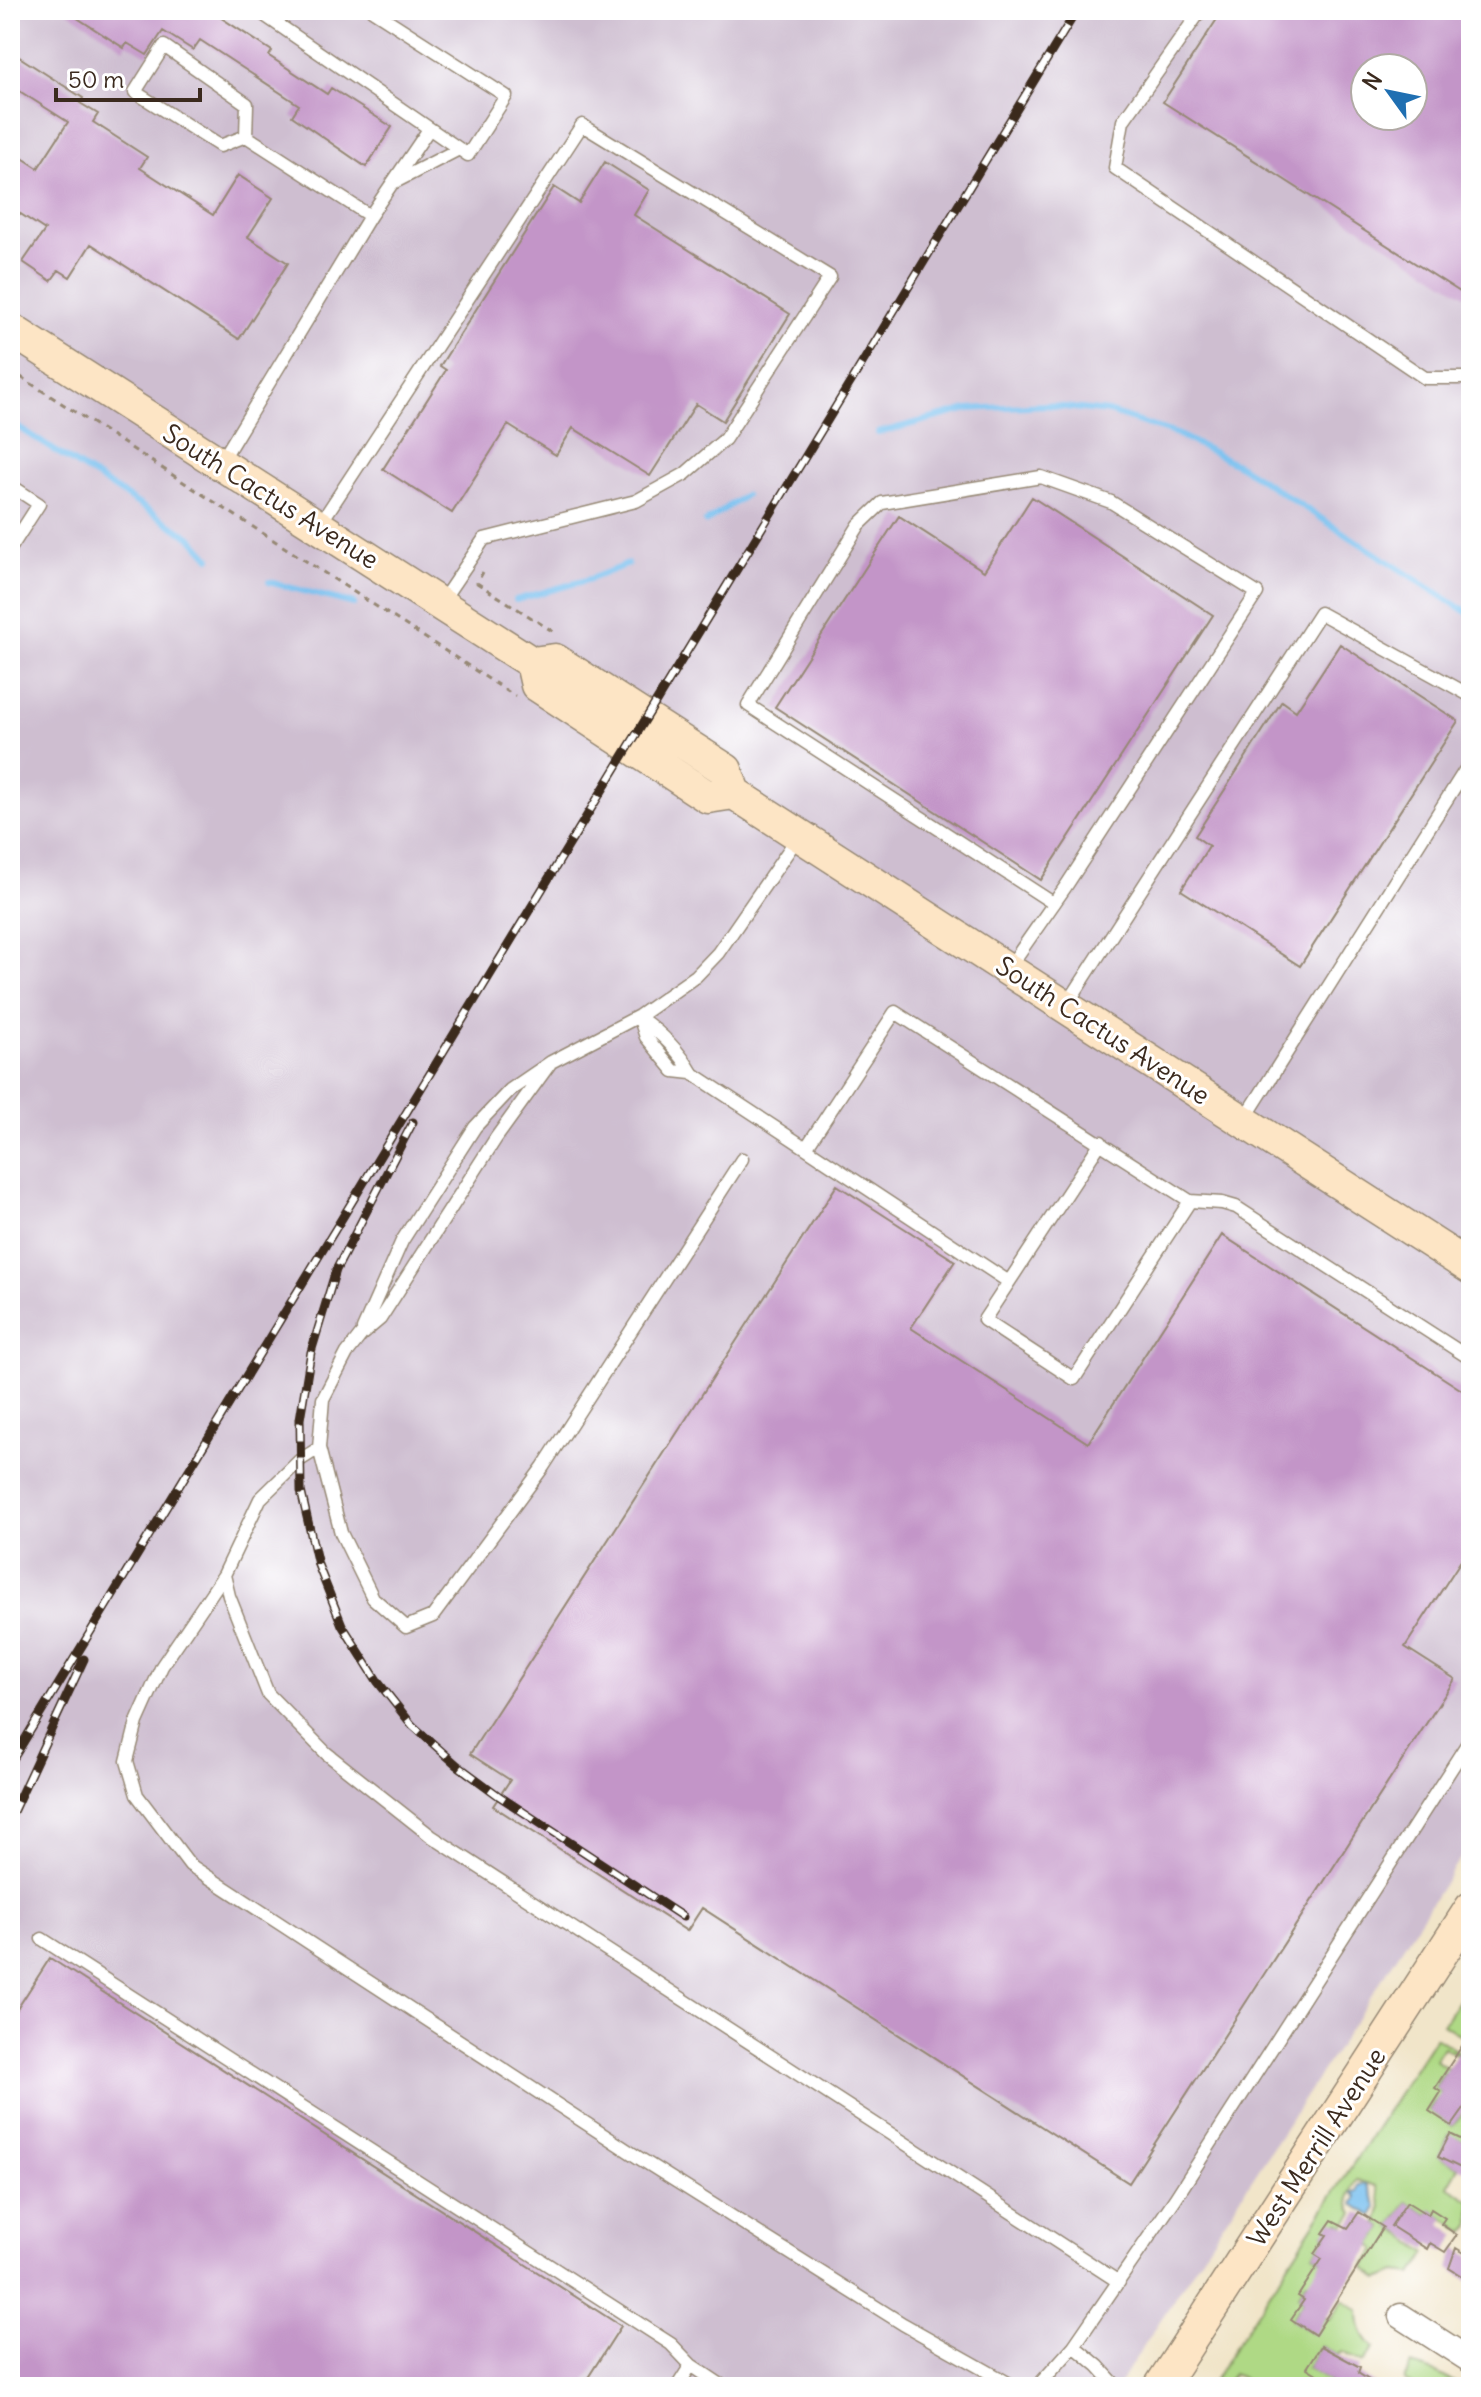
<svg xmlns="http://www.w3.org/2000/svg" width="1481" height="2397" font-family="Delius,sans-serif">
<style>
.industrial{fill:#cebed0;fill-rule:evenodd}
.green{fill:#afd985;stroke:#758252;stroke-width:2}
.water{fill:#77bfef;stroke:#597486;stroke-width:2}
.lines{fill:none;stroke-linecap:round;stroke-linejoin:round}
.stream{stroke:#77bfef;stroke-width:6}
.building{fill:#c395c8;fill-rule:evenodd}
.service-casing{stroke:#968874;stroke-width:15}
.minor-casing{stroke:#968874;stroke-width:27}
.secondary-casing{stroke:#968874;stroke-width:35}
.path{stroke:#968874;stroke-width:3;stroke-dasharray:6 6;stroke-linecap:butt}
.service{stroke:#fff;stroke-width:12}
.minor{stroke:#fff;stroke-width:24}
.secondary{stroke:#fde5c5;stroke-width:32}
.rail-casing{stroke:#3b2a1e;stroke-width:9}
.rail{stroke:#fff;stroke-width:6;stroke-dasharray:18;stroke-linecap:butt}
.labels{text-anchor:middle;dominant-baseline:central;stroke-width:6;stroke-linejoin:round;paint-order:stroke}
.street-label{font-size:26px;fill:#3b2a1e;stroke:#fff}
</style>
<rect width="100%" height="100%" fill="#fff"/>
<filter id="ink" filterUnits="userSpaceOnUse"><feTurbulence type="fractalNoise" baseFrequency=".0125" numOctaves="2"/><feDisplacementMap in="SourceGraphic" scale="16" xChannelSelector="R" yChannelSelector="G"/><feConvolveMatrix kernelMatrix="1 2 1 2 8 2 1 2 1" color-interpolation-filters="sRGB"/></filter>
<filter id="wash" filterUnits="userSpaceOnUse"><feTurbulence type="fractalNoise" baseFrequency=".006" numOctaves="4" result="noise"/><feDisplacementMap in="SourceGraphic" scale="32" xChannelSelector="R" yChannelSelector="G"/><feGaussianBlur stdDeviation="1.8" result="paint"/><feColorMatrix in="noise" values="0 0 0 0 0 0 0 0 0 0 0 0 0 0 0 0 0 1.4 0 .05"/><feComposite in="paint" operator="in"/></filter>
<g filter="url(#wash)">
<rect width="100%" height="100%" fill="#f1e5c9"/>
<path class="industrial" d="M10 10H1471V1842L1117 2387H10ZM1365 68H1413V116H1365Z"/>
<path class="green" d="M1471 1981V2026L1463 2037 1443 2024Z
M1435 2037 1471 2060 1462 2058 1443 2047 1435 2060 1454 2072 1451 2076 1444 2073 1435 2087 1441 2092 1429 2110 1452 2126 1471 2104V2139L1469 2143 1449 2135 1439 2157 1459 2167 1448 2186 1471 2201V2226L1465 2232 1432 2210 1428 2215 1407 2202 1391 2226 1427 2253 1413 2274 1396 2272 1379 2279 1364 2267 1376 2249 1371 2245 1383 2227 1377 2223 1382 2206 1377 2186 1357 2180C1350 2191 1346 2201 1354 2213L1345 2226 1340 2223 1324 2233 1327 2235 1314 2254 1335 2268 1314 2284 1307 2281 1298 2295 1304 2300 1291 2319 1311 2333 1323 2317 1330 2319 1343 2300 1359 2310C1359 2327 1362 2336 1374 2348L1363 2363 1343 2352 1337 2355 1321 2346 1307 2368 1330 2382 1326 2387H1262L1233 2374 1223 2387H1209Z
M1411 2365 1434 2372 1464 2387H1415L1404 2380Z"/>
<path class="water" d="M1367 2184 1377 2207 1372 2216 1354 2204 1357 2198 1353 2193 1358 2192 1359 2185Z"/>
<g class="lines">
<path class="stream" d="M10 422 193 539 210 558
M878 433 968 409 1046 405 1108 412 1177 434 1240 466 1471 615
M706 522 745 495
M269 582 354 604
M516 600 590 579 628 564"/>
</g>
<g id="blocks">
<path class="building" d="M65 10H131L143 17 148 10H209L272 51 269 56 327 94 331 88 392 127 366 167 292 116 299 105 200 40 193 50 163 31 147 55 127 43 124 48Z
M1223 10H1459L1471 18V299L1163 102ZM1365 68H1413V116H1365Z
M10 51 83 98 80 103 98 114 93 122 147 157 140 168 213 215 238 175 273 198 248 237 288 263 239 339 91 244 70 277 59 270 51 281 23 262 45 230 10 207V150L38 168 68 122 10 85Z
M605 162 649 190 634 215 790 314 723 421 696 404 650 476 573 428 556 455 508 425 452 513 383 469 446 370 440 366 554 187 579 203Z
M1032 497 1213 615 1041 880 775 707 899 516 984 571Z
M1340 644 1458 721 1300 966 1181 890 1209 846 1195 836 1282 701 1296 711Z
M837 1185 955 1261 911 1328 1088 1443 1222 1235 1471 1396V1545L1405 1647 1455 1679 1129 2183 702 1908 687 1931 493 1806 510 1780 470 1754Z
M50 1958 621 2326 582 2387H10V2020Z
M1471 2032V2099L1452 2126 1429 2111 1441 2092 1435 2088Z
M1450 2134 1471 2144V2173L1438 2157Z
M1407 2202 1428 2215 1431 2209 1445 2218 1441 2224 1457 2235 1445 2252 1430 2243 1427 2249 1391 2226Z
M1359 2212 1383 2227 1315 2335 1291 2319 1304 2300 1298 2296 1322 2259 1314 2254 1327 2235 1323 2233 1332 2220 1348 2228Z
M1456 2248 1471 2257V2282L1449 2268Z
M1321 2346 1360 2367 1358 2373 1380 2387H1326L1330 2382 1307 2368Z"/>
</g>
</g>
<g filter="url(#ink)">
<use href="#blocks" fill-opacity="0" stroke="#968874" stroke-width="2"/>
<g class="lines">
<defs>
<path id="service" d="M257 10 468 155 506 96 372 10
M1201 10 1123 121 1115 168 1425 378H1471
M246 136 220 146 135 92 164 46 247 104 246 136 370 216
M393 183 459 149
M221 462 370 216 429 129
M10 485 39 504 10 549
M320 524 582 125 830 277 725 439 685 474 636 501 484 539 440 604
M1008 969 1066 886 1257 593 1111 502 1041 477 882 503 859 525 748 705 1053 903
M1066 1006 1320 613 1471 696
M639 1016 646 1037 674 1071 692 1073 806 1148 895 1012 1190 1201
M640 1018C661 1033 679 1050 692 1073
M551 1062 496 1138 380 1319 361 1335 347 1353 323 1399 319 1448 341 1533 373 1598 406 1627 433 1616 543 1467 742 1159
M1244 1120 1471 761
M1101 1142 984 1320 1074 1379 1190 1201 1222 1203 1236 1207 1471 1359
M806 1148 1009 1282
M363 1329 402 1241 475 1127 510 1090 551 1062 639 1016 696 976 718 953 798 837
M319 1448 300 1460 260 1499 224 1575 229 1596 268 1694 326 1753 431 1836 1119 2282
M224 1575 162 1666 137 1722 127 1761 137 1795 190 1865 639 2158 903 2324 1015 2387
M42 1939 671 2344 691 2365
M677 2387 691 2365 724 2387
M1037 2387 1074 2346
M1117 2387 1098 2366 1074 2346 1175 2199 1471 1738"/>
<path id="minor" d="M1401 2316 1471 2361"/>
<path id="secondary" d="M10 329 532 663 555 660 726 770 734 793 1471 1268
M532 663 537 685 708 797 734 793
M1160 2387 1471 1908"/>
</defs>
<use href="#service" class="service-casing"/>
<use href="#minor" class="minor-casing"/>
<use href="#secondary" class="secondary-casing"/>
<path class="path" d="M10 370 515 696
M483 572 477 583 557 634"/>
<use href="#service" class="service"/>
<use href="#minor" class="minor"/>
<use href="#secondary" class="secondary"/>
<defs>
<path id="rail" d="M413 1122 336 1270 311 1352 300 1419 301 1491 318 1565 342 1625 378 1682 412 1725 457 1765 499 1796 683 1917
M10 1764 1077 10
M10 1818 84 1659"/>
</defs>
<use href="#rail" class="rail-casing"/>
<use href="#rail" class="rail"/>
</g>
</g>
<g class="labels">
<g class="street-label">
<text transform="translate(271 496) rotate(32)">South Cactus Avenue</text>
<text transform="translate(1103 1030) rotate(33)">South Cactus Avenue</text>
<text transform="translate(1316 2147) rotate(-57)">West Merrill Avenue</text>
</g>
</g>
<rect width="1481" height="2397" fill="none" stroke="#fff" stroke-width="40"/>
<g transform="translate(1389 92) rotate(303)"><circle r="38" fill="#ffffff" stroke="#b1aaa5" stroke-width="2"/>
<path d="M0-6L14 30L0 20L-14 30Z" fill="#1f6fb2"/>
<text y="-12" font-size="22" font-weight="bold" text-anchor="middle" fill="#3b2a1e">N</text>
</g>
<path d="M56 88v12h144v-12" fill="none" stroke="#3b2a1e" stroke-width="4"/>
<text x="68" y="88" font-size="24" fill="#3b2a1e" stroke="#ffffff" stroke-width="6" paint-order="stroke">50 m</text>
</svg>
